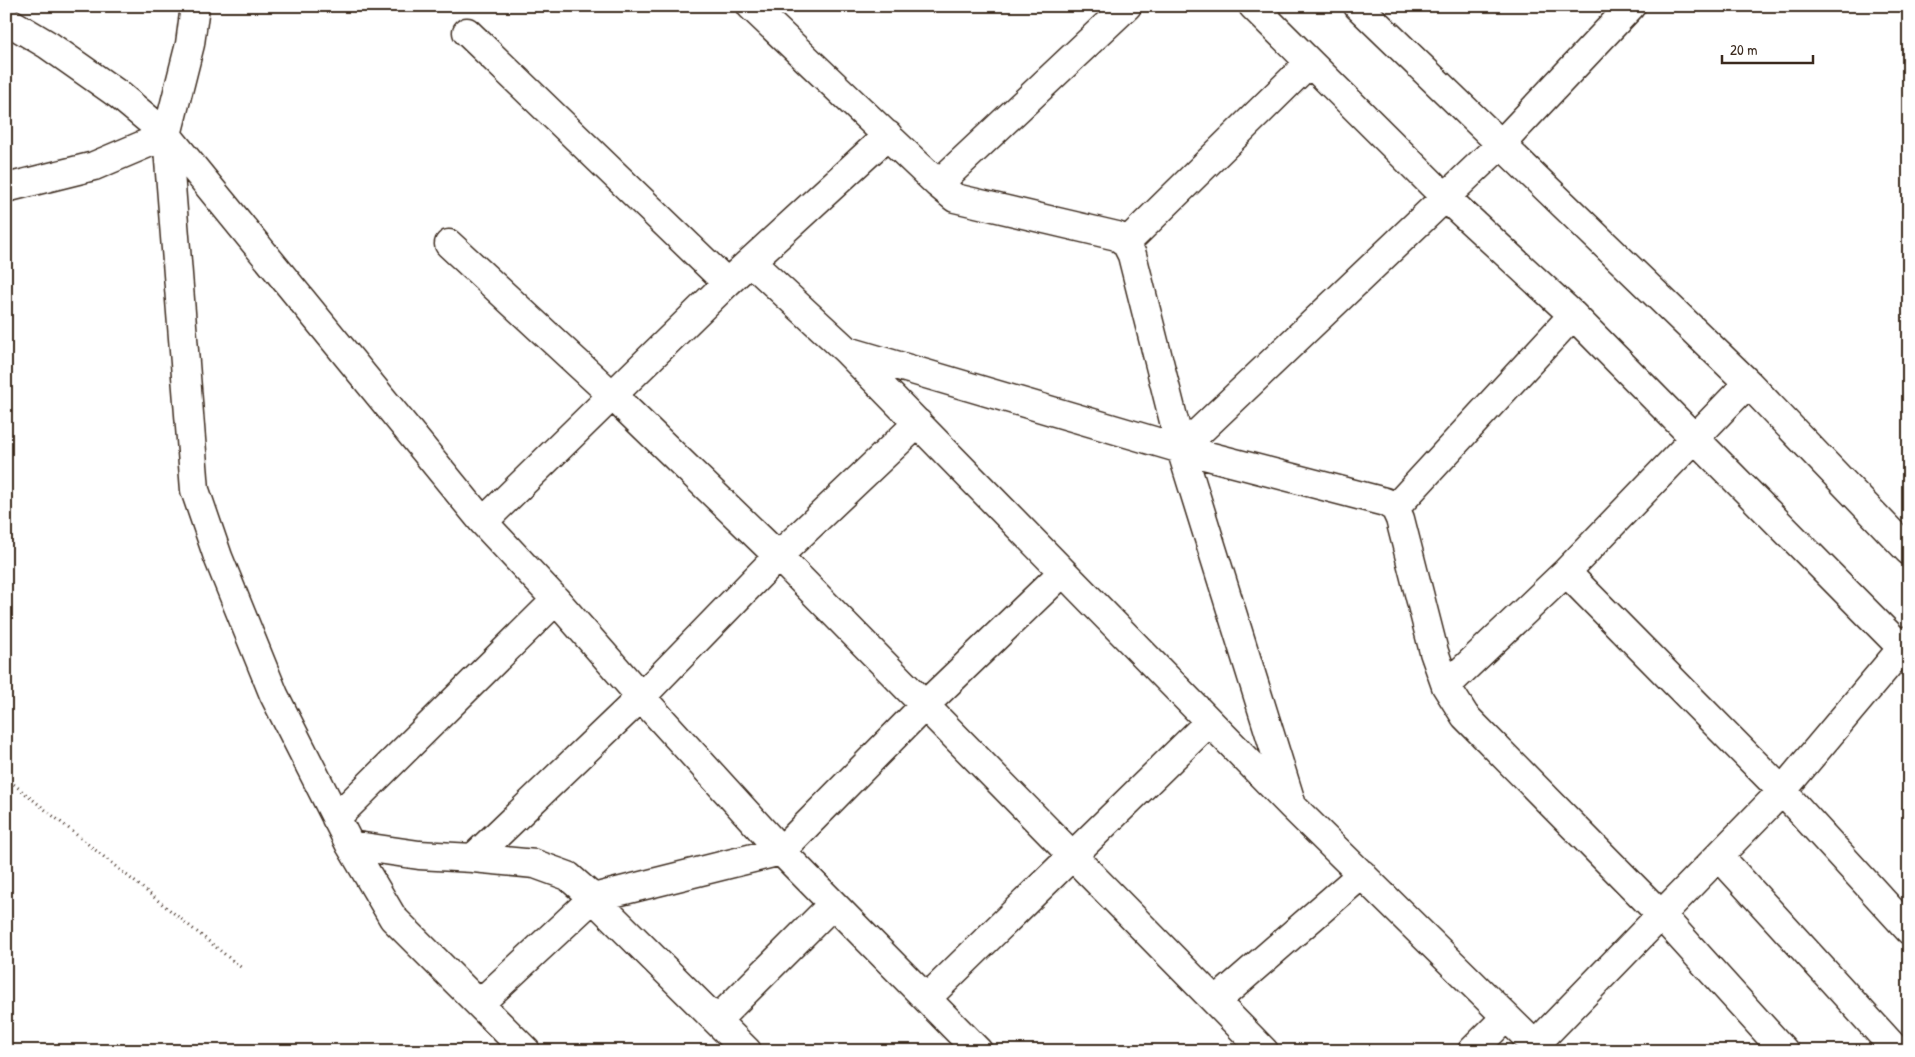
<svg xmlns="http://www.w3.org/2000/svg" width="1915" height="1057" font-family="'Patrick Hand',sans-serif">
<style>
.lines{fill:none;stroke-linecap:round;stroke-linejoin:round}
.minor-casing{stroke:#3b2a1e;stroke-width:31}
.path{stroke:#3b2a1e;stroke-width:3;stroke-dasharray:1 4;stroke-linecap:butt}
.minor{stroke:#fff;stroke-width:28}
</style>
<rect width="100%" height="100%" fill="#fff"/>
<filter id="ink" filterUnits="userSpaceOnUse"><feTurbulence type="fractalNoise" baseFrequency=".02" numOctaves="2"/><feDisplacementMap in="SourceGraphic" scale="10" xChannelSelector="R" yChannelSelector="G"/><feConvolveMatrix kernelMatrix="1 2 1 2 8 2 1 2 1" color-interpolation-filters="sRGB"/></filter>
<g filter="url(#ink)">
<g class="lines">
<defs>
<path id="minor" d="M751 6 938 184 955 198 1117 236 1126 243 1132 255 1181 449 1291 802
M1253 6 1445 197 1573 315 1902 648
M1358 6 1748 383 1909 551
M6 20 48 45 119 95 167 135 483 522
M467 32 727 283
M167 135 195 490 218 557 274 695 350 845 393 918 526 1051
M888 135 727 283 483 522 556 600 641 697 781 851 978 1051
M938 184 1127 6
M6 188 94 166 167 135 190 44 195 6
M1126 243 1309 63
M449 244 613 396 778 556 1264 1051
M751 262 846 350 1292 806 1541 1051
M848 351 1181 449 1500 145 1631 6
M1181 449 1385 502 1395 508 1400 519 1434 652 1446 686 1465 716 1661 915 1535 1045
M1395 508 1573 315
M1566 572 1782 791 1909 930
M1446 686 1566 572 1748 383
M336 818 556 600
M350 845 419 855 473 858
M1719 856 1897 1051
M927 998 1209 722
M1216 1001 1362 874
M479 1004 593 898 568 876 535 864 473 858 641 697 778 556 918 423
M717 1020 833 904
M747 1051 593 898 781 851 924 706 1063 572
M1472 1051 1506 1017
M1784 1051 1661 915 1782 791 1909 640"/>
</defs>
<use href="#minor" class="minor-casing"/>
<path class="path" d="M6 778 243 969"/>
<use href="#minor" class="minor"/>
</g>
</g>
<rect width="1915" height="1057" fill="none" stroke="#fff" stroke-width="25"/>
<rect x="12" y="12" width="1890" height="1032" fill="none" stroke="#3b2a1e" stroke-width="2" filter="url(#ink)"/>
<path d="M1722 55v8h91v-8" fill="none" stroke="#3b2a1e" stroke-width="2.5"/>
<text x="1730" y="55" font-size="15" fill="#3b2a1e" stroke="#ffffff" stroke-width="4" paint-order="stroke">20 m</text>
</svg>
